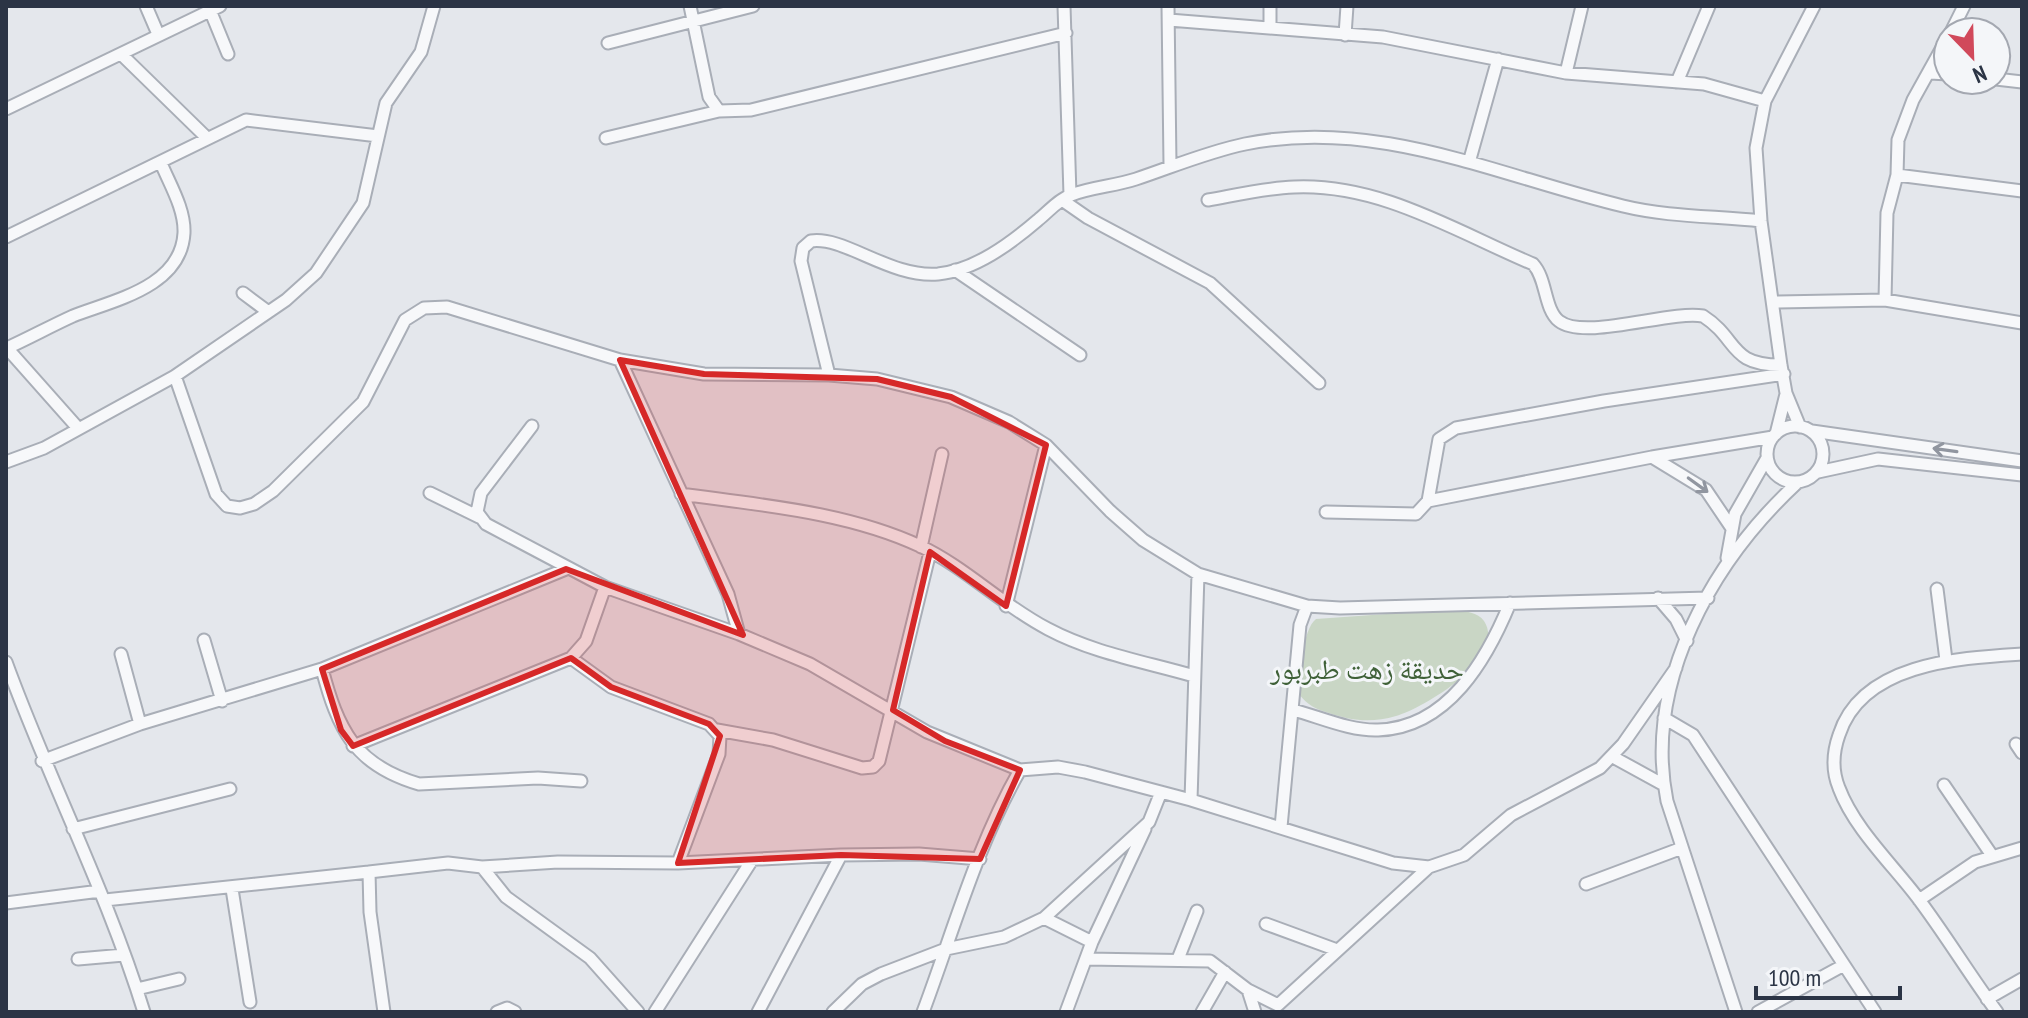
<svg xmlns="http://www.w3.org/2000/svg" width="2028" height="1018" font-family="'PT Sans Narrow','Noto Naskh Arabic',sans-serif">
<style>
.green{fill:#c9d6c5}
.lines{fill:none;stroke-linecap:round;stroke-linejoin:round}
.minor-casing{stroke:#a9aeb7;stroke-width:15}
.minor{stroke:#f7f8fa;stroke-width:11}
.oneway{stroke:#9196a0}
.marked{fill:#d62828;fill-opacity:0.2;stroke:#d62828;stroke-width:6;stroke-linejoin:round}
.labels{text-anchor:middle;dominant-baseline:central;stroke-width:6;stroke-linejoin:round;paint-order:stroke}
.park-label{font-size:28px;fill:#3f6138;stroke:#f4f6f9}
</style>
<rect width="100%" height="100%" fill="#e4e7ec"/>
<path class="green" d="M1456 609C1465 612 1478 612 1484 621 1508 658 1424 708 1396 716 1372 723 1352 721 1329 713 1316 709 1307 705 1299 694 1300 675 1302 630 1316 619Z"/>
<g class="lines">
<defs>
<path id="minor" d="M146 6 158 34
M690 6 709 97 719 111
M1064 6 1070 195
M1168 6 1170 165
M1270 6V27
M210 10 228 54
M1169 20 1383 37 1566 73 1704 84 1765 101
M1951 32 1964 6
M1345 35 1347 6
M608 43 753 6
M121 54 206 137
M1566 73 1582 6
M1930 73 1948 74
M1996 79 2022 82
M1677 82 1709 6
M6 109 220 6
M606 138 719 111 751 110 1066 33
M1470 159 1498 59
M1897 175 2022 191
M1062 200 1088 218 1210 283 1319 383
M1208 200C1236 195 1265 188 1294 187 1380 183 1457 232 1533 264 1547 279 1544 309 1559 321 1585 341 1670 310 1703 316 1739 339 1728 365 1781 365
M6 237 246 120 378 136
M955 270 1080 355
M243 293 267 311
M1885 300 1887 213 1897 175 1898 140 1913 100 1948 37
M1774 302 1885 300 2022 323
M6 347 77 427
M7 348C29 338 51 326 73 316 114 300 181 287 184 233 185 209 170 185 161 163
M620 360 728 594 739 634
M829 375 801 261 803 248 811 241C845 236 890 278 938 274 975 270 1010 244 1038 220 1048 212 1059 199 1071 195 1092 187 1115 186 1136 179 1172 167 1207 152 1245 144 1377 117 1498 176 1623 206 1668 217 1715 216 1761 221
M175 376 216 494 227 506 240 508 254 504 273 491 363 402 405 320 424 308 447 307 620 360 704 374 829 375 877 379 951 397 1009 422 1046 445 1110 511 1143 540 1198 574 1307 606 1340 608 1708 598
M1767 454a28 28 0 1 1 56 0a28 28 0 1 1-56 0Z
M532 426 481 493 477 512 486 524 605 587 739 634 810 664 927 732 1020 770
M1800 427 1786 393 1781 365 1761 221 1756 148 1765 101 1814 6
M1812 431 2022 461
M1776 434 1786 394
M1652 457 1706 490 1731 527
M6 462 44 448 175 376 286 300 316 273 363 203 386 103 421 52 434 6
M1818 472 1878 459 2022 475
M430 493 479 517
M681 494C760 505 847 512 920 546 965 567 1003 606 1048 629 1093 653 1146 662 1194 676
M1428 501 1652 457 1773 437
M1326 512 1416 514 1428 501 1439 439 1456 428 1604 401 1784 374
M921 547 942 454
M1727 558 1735 514 1767 458
M1937 589 1946 660
M1658 598 1676 619 1687 641
M1006 606 1046 445
M204 640 222 701
M121 654 140 724
M571 658 611 687 709 724 720 736 719 754 678 863
M6 662C49 780 107 892 144 1012
M322 669C338 729 354 765 419 784L538 778 581 781
M1293 710C1320 717 1350 731 1378 730 1448 728 1487 659 1510 603
M1664 718 1693 735 1875 1012
M717 730 773 740 862 768 873 767 879 761 930 552
M2016 744 2022 753
M353 746 571 658 586 641 605 587
M1613 757 1664 785
M42 761 140 724 322 669 566 569
M1944 785 1991 854
M1191 800 1198 574
M1281 827 1300 625 1307 606
M73 829 230 789
M482 867 506 897 590 958 638 1012
M1586 884 1682 848
M232 889 250 1002
M105 900 369 872
M1919 900 1975 862 2022 848
M6 903 100 891
M1044 918 1092 942
M1266 924 1337 950
M78 959 124 955
M1086 959 1210 961 1248 990 1278 1005 1429 867
M1178 959 1197 911
M137 989 179 979
M1248 990 1255 1012
M1987 999 2022 979
M384 1012 370 912 369 872 448 863 482 867 558 862 678 863 841 855 919 854 980 859
M497 1012 507 1008 515 1012
M655 1012 752 860
M758 1012 841 855
M833 1012 862 984 881 974 946 949 1004 937 1044 918 1149 822 1161 792
M923 1012C953 932 977 845 1020 770L1058 767 1085 772 1191 800 1393 863 1429 867 1464 855 1511 815 1600 768 1623 744 1676 668
M1066 1012 1092 942 1145 829
M1202 1012 1225 972
M1736 1012 1667 801C1643 682 1713 561 1797 483
M1758 1012 1844 965
M1997 1012C1969 974 1945 934 1917 897 1891 863 1854 828 1839 788 1832 771 1833 752 1839 735 1862 663 1959 658 2022 654"/>
</defs>
<use href="#minor" class="minor-casing"/>
<use href="#minor" class="minor"/>
</g>
<defs><path id="oneway-shaft" d="M-6 0H5M1.5-3L5.5 0L1.5 3" fill="none" stroke-width="1.6" stroke-linecap="round" stroke-linejoin="round" transform="scale(2)"/></defs>
<g class="oneway">
<use href="#oneway-shaft" transform="translate(1945 450) rotate(-172)"/>
<use href="#oneway-shaft" transform="translate(1698 485) rotate(36)"/>
</g>
<path class="marked" d="M620 360 704 374 877 379 951 397 1046 445 1006 606 930 552 893 710 945 741 1020 770 980 859 841 855 678 863 720 736 709 724 611 687 571 658 353 746 341 730 322 669 566 569 743 635Z"/>
<g class="labels">
<g class="park-label">
<text x="1367" y="668">حديقة زهت طبربور</text>
</g>
</g>
<rect width="2028" height="1018" fill="none" stroke="#2b3445" stroke-width="16"/>
<g transform="translate(1972 56) rotate(157)"><circle r="38" fill="#f4f6f9" stroke="#a4a8b1" stroke-width="2"/>
<path d="M0-6L14 30L0 20L-14 30Z" fill="#d1495b"/>
<text y="-12" font-size="22" font-weight="bold" text-anchor="middle" fill="#2b3445">N</text>
</g>
<path d="M1756 986v12h144v-12" fill="none" stroke="#2b3445" stroke-width="4"/>
<text x="1768" y="986" font-size="24" fill="#2b3445" stroke="#f4f6f9" stroke-width="6" paint-order="stroke">100 m</text>
</svg>
